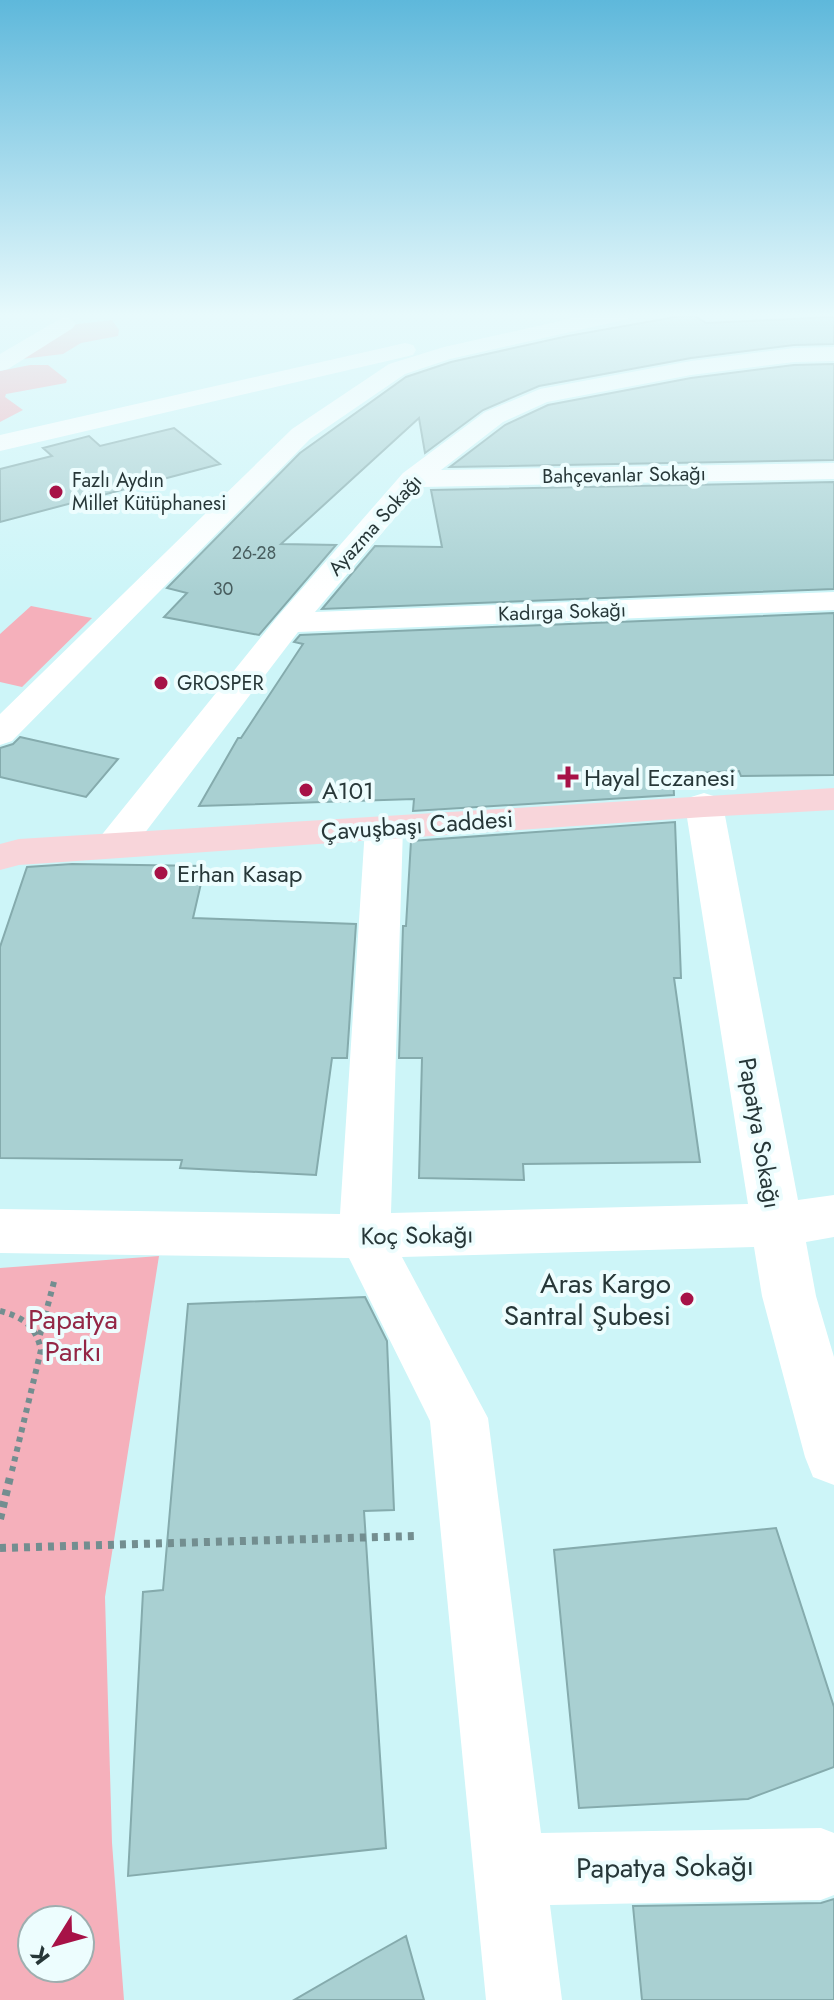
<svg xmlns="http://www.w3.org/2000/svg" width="834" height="2000" font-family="Jost,sans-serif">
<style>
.green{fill:#f5b0bb;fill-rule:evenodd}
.building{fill:#a9d0d2;stroke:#85abad;stroke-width:2}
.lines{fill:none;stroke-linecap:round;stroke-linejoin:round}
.path-far1{stroke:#738e90;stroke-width:6;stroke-dasharray:5 5;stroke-linecap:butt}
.path{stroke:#738e90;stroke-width:8;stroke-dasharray:6 6;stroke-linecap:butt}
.minor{fill:#fff;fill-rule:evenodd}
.major{fill:#f8d5da;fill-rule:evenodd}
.poi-dot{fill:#a71247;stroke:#edfdfe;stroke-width:3}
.labels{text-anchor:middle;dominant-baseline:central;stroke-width:8;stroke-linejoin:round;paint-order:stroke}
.far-number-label{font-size:18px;fill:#485d5e}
.far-street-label{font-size:20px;fill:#273738;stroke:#edfdfe}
.far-poi-label{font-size:20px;fill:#273738;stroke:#edfdfe;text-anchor:start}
.poi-label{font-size:24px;fill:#273738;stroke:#edfdfe;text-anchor:start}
.street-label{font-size:24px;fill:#273738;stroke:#edfdfe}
.near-poi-label{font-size:28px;fill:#273738;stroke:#edfdfe;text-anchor:end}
.near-park-label{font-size:28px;fill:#942746;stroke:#edfdfe}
.near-street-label{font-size:28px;fill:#273738;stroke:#edfdfe}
</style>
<rect width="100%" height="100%" fill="#cdf5f8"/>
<path class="green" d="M112 320 119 330 118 336 81 343 63 354 22 359 69 325Z
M30 365H48L67 380 66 383 6 394 5 397 23 410 0 422V371Z
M31 606 92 618 22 687 0 682V634Z
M159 1256 105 1597 112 1843 124 2000H0V1268ZM32 1920H80V1968H32Z"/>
<path class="building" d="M692 314 706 323 834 317V344L794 345 691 358 539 386 483 410 425 453 419 418 281 544 336 545 259 635 164 617 187 593 167 588 300 453 406 377 451 362 568 336Z
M834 364V460L450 467 505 425 548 405 691 378 794 365Z
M174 428 220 464 0 522V469L52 456 43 448 89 436 100 446Z
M834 482V589L322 609 375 546 442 547 431 490Z
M834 613V775L741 776 739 771 673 774 674 795 413 811 414 799 199 806 238 738H241L303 644 294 642 300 635Z
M20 737 118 759 86 797 0 777V748L13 744Z
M675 822 681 978H674L700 1162 523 1164 524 1180 419 1178 422 1058H399L403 926H406L411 841Z
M72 864 205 866 193 918 356 924 347 1058H332L316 1175 180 1168 182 1160 0 1158V947L27 867Z
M365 1297 387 1341 394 1510 364 1511 386 1848 128 1876 143 1592 163 1590 188 1304Z
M776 1528 834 1707V1767L748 1799 579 1808 554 1550Z
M834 1899V2000H642L633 1906 821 1903Z
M406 1936 424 2000H294L365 1959Z"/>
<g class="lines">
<path class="path-far1" d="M0 1311C23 1317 36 1326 41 1350L11 1475
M40 1335 55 1278"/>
<path class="path" d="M0 1519 11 1473
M0 1548 415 1536"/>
<path class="minor" d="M591 314H631L628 319 450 359 405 374 310 439 12 741 0 745V714L292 429 389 364 444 347Z
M65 316 76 323 73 328 8 369 0 371V354Z
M405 343 413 345 416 350 413 355 0 451V435Z
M834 347V361L794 362 691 375 547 402 503 422 441 470 834 463V479L421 487 315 612 834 592V610L298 632 128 855 114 858 100 855 95 846 100 837 278 616 403 473 485 412 540 389 691 361 794 348Z
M704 793 717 797 723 805 798 1200 834 1195V1237L806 1242 816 1296 834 1357V1485L813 1477 805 1457 762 1296 754 1247 402 1257 488 1418 541 1833 821 1828 834 1833V1895L821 1900 550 1905 562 2000H486L430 1421 349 1258 0 1253V1209L340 1214 365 828 370 819 384 816 398 819 403 828 391 1213 748 1204 685 805 691 797Z"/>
<path class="major" d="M834 788V810L704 817 19 865 0 870V844L19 839Z"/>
</g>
<linearGradient id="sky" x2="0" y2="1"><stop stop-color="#5eb8db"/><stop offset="0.53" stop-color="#e8fafc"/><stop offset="1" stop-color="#e8fafc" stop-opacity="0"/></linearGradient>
<rect width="834" height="594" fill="url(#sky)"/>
<g class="poi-dot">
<circle cx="56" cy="492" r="8"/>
<circle cx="161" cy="683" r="8"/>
<path d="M564 765h8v8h8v8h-8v8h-8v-8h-8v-8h8z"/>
<circle cx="306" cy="790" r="8"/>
<circle cx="161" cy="873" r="8"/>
<circle cx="687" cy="1299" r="8"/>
</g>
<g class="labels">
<g class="far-number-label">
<text x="254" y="553">26-28</text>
<text x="223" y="589">30</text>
</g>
<g class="far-street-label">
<text transform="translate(624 475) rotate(-1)">Bahçevanlar Sokağı</text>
<text transform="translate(375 525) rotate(-48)">Ayazma Sokağı</text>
<text transform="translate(562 612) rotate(-2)">Kadırga Sokağı</text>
</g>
<g class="far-poi-label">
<text x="72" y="480">Fazlı Aydın<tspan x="72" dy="23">Millet Kütüphanesi</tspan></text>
<text x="177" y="683">GROSPER</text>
</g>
<g class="poi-label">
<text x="584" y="777">Hayal Eczanesi</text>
<text x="322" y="790">A101</text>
<text x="177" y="873">Erhan Kasap</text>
</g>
<g class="street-label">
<text transform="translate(417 825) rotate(-4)">Çavuşbaşı Caddesi</text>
<text transform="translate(760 1133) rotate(80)">Papatya Sokağı</text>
<text transform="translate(417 1235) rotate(-1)">Koç Sokağı</text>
</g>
<g class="near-poi-label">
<text x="671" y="1283">Aras Kargo<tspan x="671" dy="32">Santral Şubesi</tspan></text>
</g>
<g class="near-park-label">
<text x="73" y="1319">Papatya<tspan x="73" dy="32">Parkı</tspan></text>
</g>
<g class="near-street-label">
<text transform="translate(665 1867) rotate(-1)">Papatya Sokağı</text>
</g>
</g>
<g transform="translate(56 1944) rotate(233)"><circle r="38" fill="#edfdfe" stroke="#9eaeaf" stroke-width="2"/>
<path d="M0-6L14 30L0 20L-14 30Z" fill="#a71247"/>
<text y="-12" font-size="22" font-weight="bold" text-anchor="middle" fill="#273738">K</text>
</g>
</svg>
